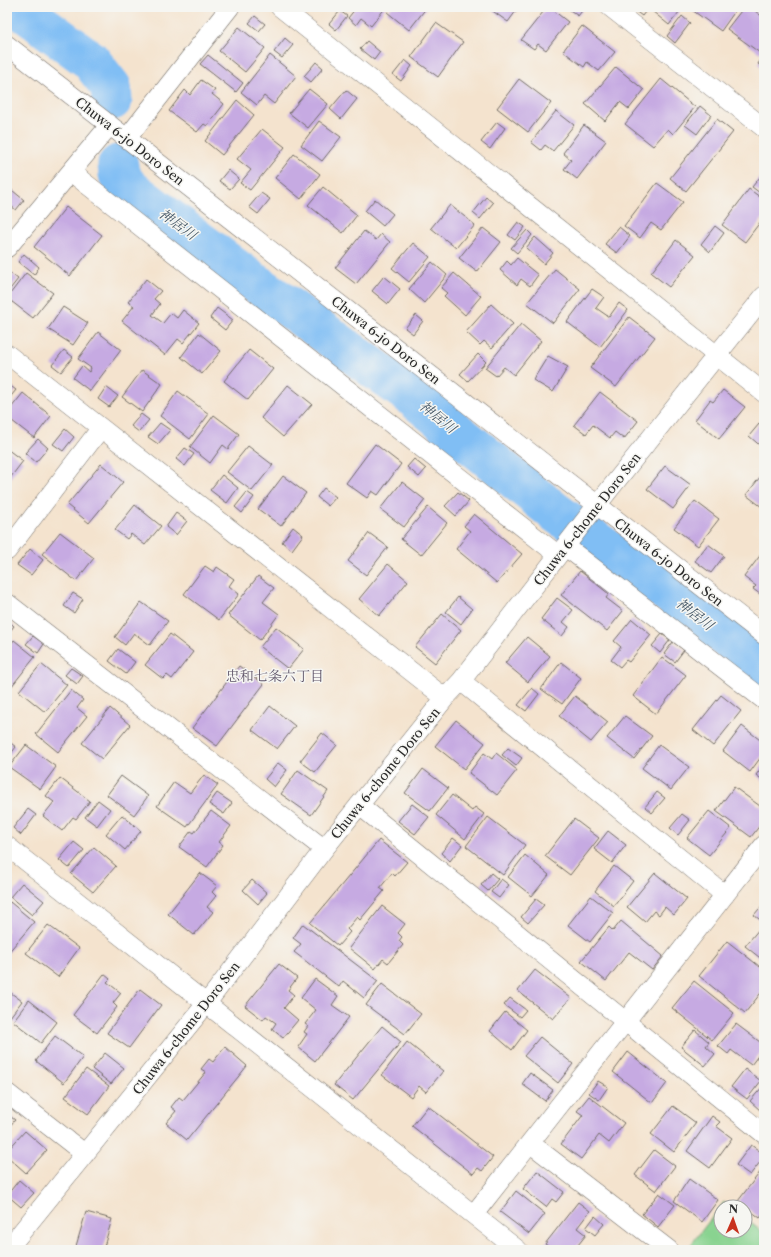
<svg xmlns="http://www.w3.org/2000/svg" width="771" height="1257" font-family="'Libre Caslon Text','Noto Serif JP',serif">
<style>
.green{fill:#89d390;stroke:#5a7f5e}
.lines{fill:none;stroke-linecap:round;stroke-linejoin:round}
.river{stroke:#80bef4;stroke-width:41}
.building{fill:#c6aae2}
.minor-casing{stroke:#716b64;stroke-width:20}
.minor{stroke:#fff;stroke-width:19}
.labels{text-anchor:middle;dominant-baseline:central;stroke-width:3;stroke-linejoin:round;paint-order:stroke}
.street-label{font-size:13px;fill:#2b2b2b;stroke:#f6f6f2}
.water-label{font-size:14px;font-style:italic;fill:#445767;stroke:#f6f6f2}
.neighbourhood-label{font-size:14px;fill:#61576b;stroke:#f6f6f2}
</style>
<rect width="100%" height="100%" fill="#f6f6f2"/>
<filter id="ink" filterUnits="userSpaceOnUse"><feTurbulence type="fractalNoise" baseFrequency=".025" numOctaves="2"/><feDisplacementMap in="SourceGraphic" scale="8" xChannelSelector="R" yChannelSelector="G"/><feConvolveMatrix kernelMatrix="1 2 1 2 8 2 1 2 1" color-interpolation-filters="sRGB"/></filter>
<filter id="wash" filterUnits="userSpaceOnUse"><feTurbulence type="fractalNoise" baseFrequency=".012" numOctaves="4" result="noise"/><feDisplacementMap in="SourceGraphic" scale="16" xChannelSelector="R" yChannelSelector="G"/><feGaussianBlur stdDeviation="0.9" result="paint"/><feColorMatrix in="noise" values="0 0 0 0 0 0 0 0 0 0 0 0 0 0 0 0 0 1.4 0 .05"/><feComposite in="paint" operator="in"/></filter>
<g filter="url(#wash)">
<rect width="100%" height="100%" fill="#f4e3ce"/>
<path class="green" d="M724 1202 730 1207H721V1231H745V1219L764 1233V1250H693L689 1247Z"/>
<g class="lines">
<path class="river" d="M18 7 90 60 111 87 112 100
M118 165 119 175 129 188 252 281 408 393 555 512 681 602 764 668"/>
</g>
<g id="blocks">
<path class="building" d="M354 7H386L371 26 361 18 356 25 348 18 356 8Z
M392 7H427L409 30 387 12Z
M487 7H519L508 22Z
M547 7H549L568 22 546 50 538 44 534 49 521 40Z
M566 7H585L578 16Z
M630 7H649L642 16Z
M655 7H683L669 25 652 11Z
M694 7H738L721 31 692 10Z
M744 7H750L764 18V47L760 53 727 29Z
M340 11 347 16 336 30 329 24Z
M255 16 265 24 259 31 249 23Z
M682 16 690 23 675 43 667 36Z
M436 23 463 42 438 77 411 57Z
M582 26 615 52 599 71 587 62 584 67 563 51Z
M239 27 265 48 245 72 219 51Z
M285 38 293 45 282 58 274 52Z
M367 41 380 52 374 60 360 49Z
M208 55 243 83 236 92 200 64Z
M270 55 296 76 274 104 264 96 257 105 241 92Z
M764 55V69L758 64Z
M405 60 412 66 401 81 393 75Z
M316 62 323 68 311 82 304 76Z
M616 67 644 90 629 109 620 102 605 121 585 104Z
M519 79 551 103 528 132 497 108Z
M661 79 695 107 673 134 668 129 653 146 625 124Z
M201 80 215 90 212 94 224 104 207 126 204 124 197 132 169 111 185 90 190 95Z
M309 89 328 104 308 128 289 113Z
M346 90 357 99 341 119 330 109Z
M237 100 254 115 222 155 205 141Z
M700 106 711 115 697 134 685 125Z
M556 111 574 125 553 151 545 145 541 150 531 142Z
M717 119 733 132 686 191 670 178Z
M319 121 341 137 322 161 301 145Z
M497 122 505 128 490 149 481 142Z
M584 125 606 141 577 179 564 169 571 160 563 153Z
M262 129 285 147 250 190 240 183 251 170 237 159Z
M294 154 320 174 301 199 275 178Z
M228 170 239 179 230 189 219 181Z
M764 172V196L752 187Z
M657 183 683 202 661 230 651 223 640 238 624 226Z
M7 186 24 200 16 210 7 203Z
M323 187 357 215 343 233 308 205Z
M749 189 764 200V217L745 242 722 225Z
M261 193 270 199 258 214 249 207Z
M486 197 493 203 480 219 473 213Z
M375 199 393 214 383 226 365 211Z
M450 205 475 225 456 248 431 228Z
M66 207 102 235 70 276 34 247Z
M518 222 525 227 515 240 508 235Z
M715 226 724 233 710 252 701 244Z
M619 227 630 236 617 253 605 244Z
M483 228 501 242 477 272 459 258Z
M527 230 532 235 517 253 511 248Z
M364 231 376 240 381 234 390 242 356 284 335 268Z
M535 237 553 253 544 264 526 248Z
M676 240 695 255 669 287 651 273Z
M413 243 430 257 409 282 392 268Z
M24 254 39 267 34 275 18 262Z
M517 258 538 275 530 286 521 279 517 285 500 270 507 261 511 265Z
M432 262 447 275 424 303 409 289Z
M555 269 580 289 553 323 527 303Z
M9 272 18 279 7 293V274Z
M26 273 53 293 33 318 7 298Z
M454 273 481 296 465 315 444 296 447 293 441 288Z
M384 276 400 289 388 304 372 291Z
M146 279 161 291 154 299 160 304 152 315 163 323 171 313 177 318 183 310 199 323 183 343 178 339 165 355 122 321 134 306 128 302Z
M592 289 604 297 596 308 609 317 619 303 628 310 600 347 567 322Z
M491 304 513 324 492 348 484 341 480 345 466 332Z
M63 307 88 323 73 345 48 329Z
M217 308 233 320 225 330 210 318Z
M416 315 423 321 413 334 405 328Z
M629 317 655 337 616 387 590 368Z
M521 324 541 341 514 375 504 367 496 376 485 368Z
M98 332 121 350 90 391 73 378 82 366 89 372 91 368 78 359Z
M199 333 221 351 202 374 181 357Z
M64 350 73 357 61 372 52 365Z
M249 350 273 369 248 400 224 381Z
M478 354 486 362 468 381 460 374Z
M548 356 568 367 553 392 533 380Z
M142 370 162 384 142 412 122 397Z
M8 384 16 390 7 401V385Z
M288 385 312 404 283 437 261 418Z
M106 387 118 396 109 407 98 399Z
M723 390 745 407 719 439 695 420 710 400 713 402Z
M178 391 209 414 190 439 160 416Z
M600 392 638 421 624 439 615 432 610 438 593 425 586 434 574 425Z
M23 393 51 416 34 438 7 417V413Z
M141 414 149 420 139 432 131 426Z
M214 415 239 434 228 449 223 445 210 463 190 447Z
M764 418V449L749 436Z
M160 423 170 430 158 444 148 437Z
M65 429 74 437 63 451 53 444Z
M38 439 48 448 36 462 25 453Z
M375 444 401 464 378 495 372 491 367 498 346 483Z
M248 446 273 465 252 491 227 472Z
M185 448 194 454 185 466 176 459Z
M7 449 23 461 7 482Z
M414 459 426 469 419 477 407 467Z
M101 464 123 482 89 523 67 505Z
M665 466 691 485 673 509 647 489Z
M764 472V504L762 507 746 495Z
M222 475 238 488 227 503 210 490Z
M283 476 306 493 281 526 258 509Z
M402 482 425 500 404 527 380 509Z
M324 488 336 497 328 506 317 497Z
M247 492 254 497 242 513 235 507Z
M458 492 469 501 456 516 445 506Z
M695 501 719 519 698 546 674 528Z
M135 505 161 526 145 545 131 534 127 539 115 530Z
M428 507 447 523 421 555 401 539Z
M176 513 187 521 176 535 166 527Z
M474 514 522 554 497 583 456 549 470 531 464 526Z
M293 527 303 535 292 550 282 542Z
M60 532 94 558 76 581 42 554Z
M369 533 388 547 366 575 348 561Z
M708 544 724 556 711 573 695 561Z
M30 549 43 560 31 575 17 565Z
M762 553 764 554V597L753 589 756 586 744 577Z
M388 564 408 581 379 616 359 599Z
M205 566 214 572 217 567 234 579 229 586 239 594 219 620 184 594Z
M580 571 609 594 606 598 623 611 607 631 561 595Z
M258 576 274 588 263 602 279 614 260 640 228 615Z
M73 593 83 599 74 613 64 606Z
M458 597 472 609 461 624 446 612Z
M557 598 573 610 563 622 569 627 562 636 541 619Z
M141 602 168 621 150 645 134 633 125 645 115 637Z
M442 614 461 630 435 663 415 647Z
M632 619 651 635 629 662 626 660 620 667 611 660 621 647 614 641Z
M7 620 14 626 7 635Z
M276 627 304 649 288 669 260 647Z
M170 634 193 652 172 679 167 675 163 679 145 665Z
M662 634 670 640 660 653 652 646Z
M33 636 44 644 38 653 26 644Z
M527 637 550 656 528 682 505 663Z
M14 640 35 657 11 687 7 684V649Z
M673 642 684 650 675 662 664 654Z
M118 649 135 662 126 674 109 661Z
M662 657 686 675 656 714 633 696Z
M561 662 581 678 562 704 541 689Z
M41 664 67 685 45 712 19 691Z
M239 666 264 684 217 746 192 728Z
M71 668 83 676 77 684 65 675Z
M532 688 539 694 526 711 518 705Z
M71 690 83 700 77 708 87 716 58 752 36 734Z
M721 695 741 711 713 746 693 730Z
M575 696 608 722 591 742 559 716Z
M270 706 295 726 277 749 252 730Z
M110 708 130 725 102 759 82 743Z
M625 716 652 736 634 759 607 738Z
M456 720 485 743 464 769 435 746Z
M742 726 764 743V753L750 772 723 751Z
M322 733 337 745 315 772 300 761Z
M7 740 16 747 7 759Z
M26 745 56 767 40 789 9 767Z
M659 745 689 767 671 790 642 768Z
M508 748 522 758 516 766 502 755Z
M484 753 492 759 496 753 517 770 497 795 469 773Z
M278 763 287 770 274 787 265 779Z
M764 764V781L756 775Z
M423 769 448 788 430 811 405 793Z
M298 770 328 791 311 815 281 794Z
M204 775 218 785 187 827 157 806 174 782 190 793Z
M121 776 148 796 134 815 107 795Z
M60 778 90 801 76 819 73 817 62 831 43 816 54 802 46 796Z
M734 787 764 809V820L751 837 716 811Z
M657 792 665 798 652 813 645 807Z
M217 793 232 803 224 814 209 804Z
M452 795 472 811 475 807 484 814 465 839 436 815Z
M98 800 110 809 97 826 85 817Z
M412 804 429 817 415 834 398 821Z
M28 809 36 815 21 835 13 828Z
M211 811 231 826 219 842 223 845 207 867 179 847 191 831 194 833Z
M709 811 731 828 709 855 687 838Z
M682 814 690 820 678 835 670 828Z
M122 815 141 831 125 850 106 834Z
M488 817 525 845 503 875 466 846Z
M574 819 599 838 570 875 545 856Z
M608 831 626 845 612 863 594 849Z
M453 838 462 845 450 861 441 853Z
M379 840 407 862 395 876 392 873 380 888 384 891 360 920 357 917 347 929 350 932 338 946 310 923Z
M74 842 84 850 69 868 59 860Z
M94 847 116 866 93 892 71 874Z
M525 855 549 875 532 896 508 877Z
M614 866 633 881 614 906 595 891Z
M200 873 217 886 212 892 216 896 207 907 213 912 194 935 168 914Z
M491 873 498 879 488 891 481 885Z
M655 873 687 899 674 915 665 907 659 915 654 911 645 922 627 907Z
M501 879 509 885 499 898 491 892Z
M252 880 267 893 258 904 243 890Z
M22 883 44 901 32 915 10 897Z
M591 896 613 913 590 942 568 925Z
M536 899 544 905 528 923 521 917Z
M10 902 34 922 7 954V906Z
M764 903V923L754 915Z
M382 906 405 924 398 933 402 937 399 941 403 945 388 963 383 959 375 969 349 948Z
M621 921 663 956 652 970 629 952 606 981 581 961 609 927 613 931Z
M303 924 378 981 364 998 343 981 339 987 294 952 301 944 293 938Z
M48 925 79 948 58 977 26 953Z
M760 928 764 931V961L745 946Z
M727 941 764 970V989L745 1013 699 976Z
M279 964 297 978 288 990 294 995 284 1008 298 1020 283 1038 272 1029 276 1023 266 1016 263 1020 245 1006Z
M535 970 571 998 553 1019 518 991Z
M104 974 110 979 107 982 121 993 113 1003 117 1007 97 1033 73 1015Z
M315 979 338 996 332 1005 349 1017 315 1061 298 1047 307 1034 304 1032 308 1026 305 1024 316 1010 301 998Z
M694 981 734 1013 712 1040 672 1008Z
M382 984 421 1014 405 1034 366 1005Z
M140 989 161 1005 129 1048 107 1033Z
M7 990 22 1001 7 1021Z
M510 998 526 1010 520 1017 504 1005Z
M29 1000 57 1022 41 1043 13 1021Z
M505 1012 527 1030 512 1050 490 1031Z
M736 1024 764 1045V1048L751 1065 731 1050 728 1054 718 1046Z
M382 1026 401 1042 353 1100 334 1085Z
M695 1030 709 1042 706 1046 715 1054 705 1066 681 1047Z
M55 1036 83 1057 64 1083 36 1061Z
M540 1037 573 1064 558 1083 524 1056Z
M407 1042 443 1071 426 1092 419 1086 411 1097 382 1075Z
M225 1047 247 1066 187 1140 166 1123 176 1111 171 1107 179 1097 183 1100 206 1072 201 1069 209 1059 213 1062Z
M628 1052 667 1083 652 1103 613 1072Z
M105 1053 124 1068 111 1084 92 1069Z
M86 1069 109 1086 88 1114 65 1097Z
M745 1069 761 1081 747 1099 731 1087Z
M530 1073 553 1090 545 1101 522 1084Z
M598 1081 608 1087 599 1100 589 1093Z
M764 1085V1108L761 1111 750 1101Z
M589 1096 624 1123 609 1143 599 1135 581 1159 561 1144 583 1115 577 1111Z
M428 1106 493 1157 482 1171 478 1168 473 1174 412 1126Z
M673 1106 696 1123 674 1152 651 1134Z
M7 1114 15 1120 7 1129Z
M712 1116 720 1122 716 1126 732 1138 710 1168 687 1151Z
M25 1131 47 1150 26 1173 7 1156V1151Z
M751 1145 764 1154V1157L750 1175 736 1165Z
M654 1150 675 1166 656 1191 635 1175Z
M537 1171 564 1192 556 1202 552 1199 546 1207 523 1189Z
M761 1171 764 1173V1213L760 1218 738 1201Z
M689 1179 718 1200 702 1222 674 1201Z
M19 1180 34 1193 21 1207 7 1195Z
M516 1191 545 1214 529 1234 500 1212Z
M659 1193 675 1205 658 1227 642 1214Z
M578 1202 590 1211 577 1228 586 1235 574 1250H553L545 1244Z
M86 1212 112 1219 103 1250H88L76 1246Z
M595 1216 604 1224 595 1235 586 1228Z"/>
</g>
</g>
<g filter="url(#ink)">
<use href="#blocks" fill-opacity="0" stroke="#716b64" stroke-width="1"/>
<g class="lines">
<defs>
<path id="minor" d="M280 7 764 393
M610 7 764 128
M7 45 764 635
M127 138 230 7
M71 172 558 555
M7 248 110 125
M7 354 445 698
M565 546 764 700
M7 551 101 428
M7 603 324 849
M461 681 725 895
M359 805 764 1134
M7 846 518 1250
M7 1093 85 1154
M530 1143 669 1250
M474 1214 764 845
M7 1250 206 1004 324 849 445 698 461 681 597 505 764 296"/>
</defs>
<use href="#minor" class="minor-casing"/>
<use href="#minor" class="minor"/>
</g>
</g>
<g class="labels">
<g class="street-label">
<text transform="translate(130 141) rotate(38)">Chuwa 6-jo Doro Sen</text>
<text transform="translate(386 340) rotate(38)">Chuwa 6-jo Doro Sen</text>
<text transform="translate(587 519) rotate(-52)">Chuwa 6-chome Doro Sen</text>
<text transform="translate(669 562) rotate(38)">Chuwa 6-jo Doro Sen</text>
<text transform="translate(385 773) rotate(-51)">Chuwa 6-chome Doro Sen</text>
<text transform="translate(186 1028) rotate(-52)">Chuwa 6-chome Doro Sen</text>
</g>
<g class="water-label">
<text transform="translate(178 224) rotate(36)">神居川</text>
<text transform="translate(438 417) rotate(39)">神居川</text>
<text transform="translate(695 614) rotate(38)">神居川</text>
</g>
<g class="neighbourhood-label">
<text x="275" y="676">忠和七条六丁目</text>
</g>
</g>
<rect width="771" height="1257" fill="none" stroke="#f6f6f2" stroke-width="24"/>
<g transform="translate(733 1219) rotate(2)"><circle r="19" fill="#f6f6f2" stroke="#a5a5a2"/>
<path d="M0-3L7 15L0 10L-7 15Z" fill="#c8321e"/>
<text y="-6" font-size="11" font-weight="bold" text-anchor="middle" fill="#2b2b2b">N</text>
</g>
</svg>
